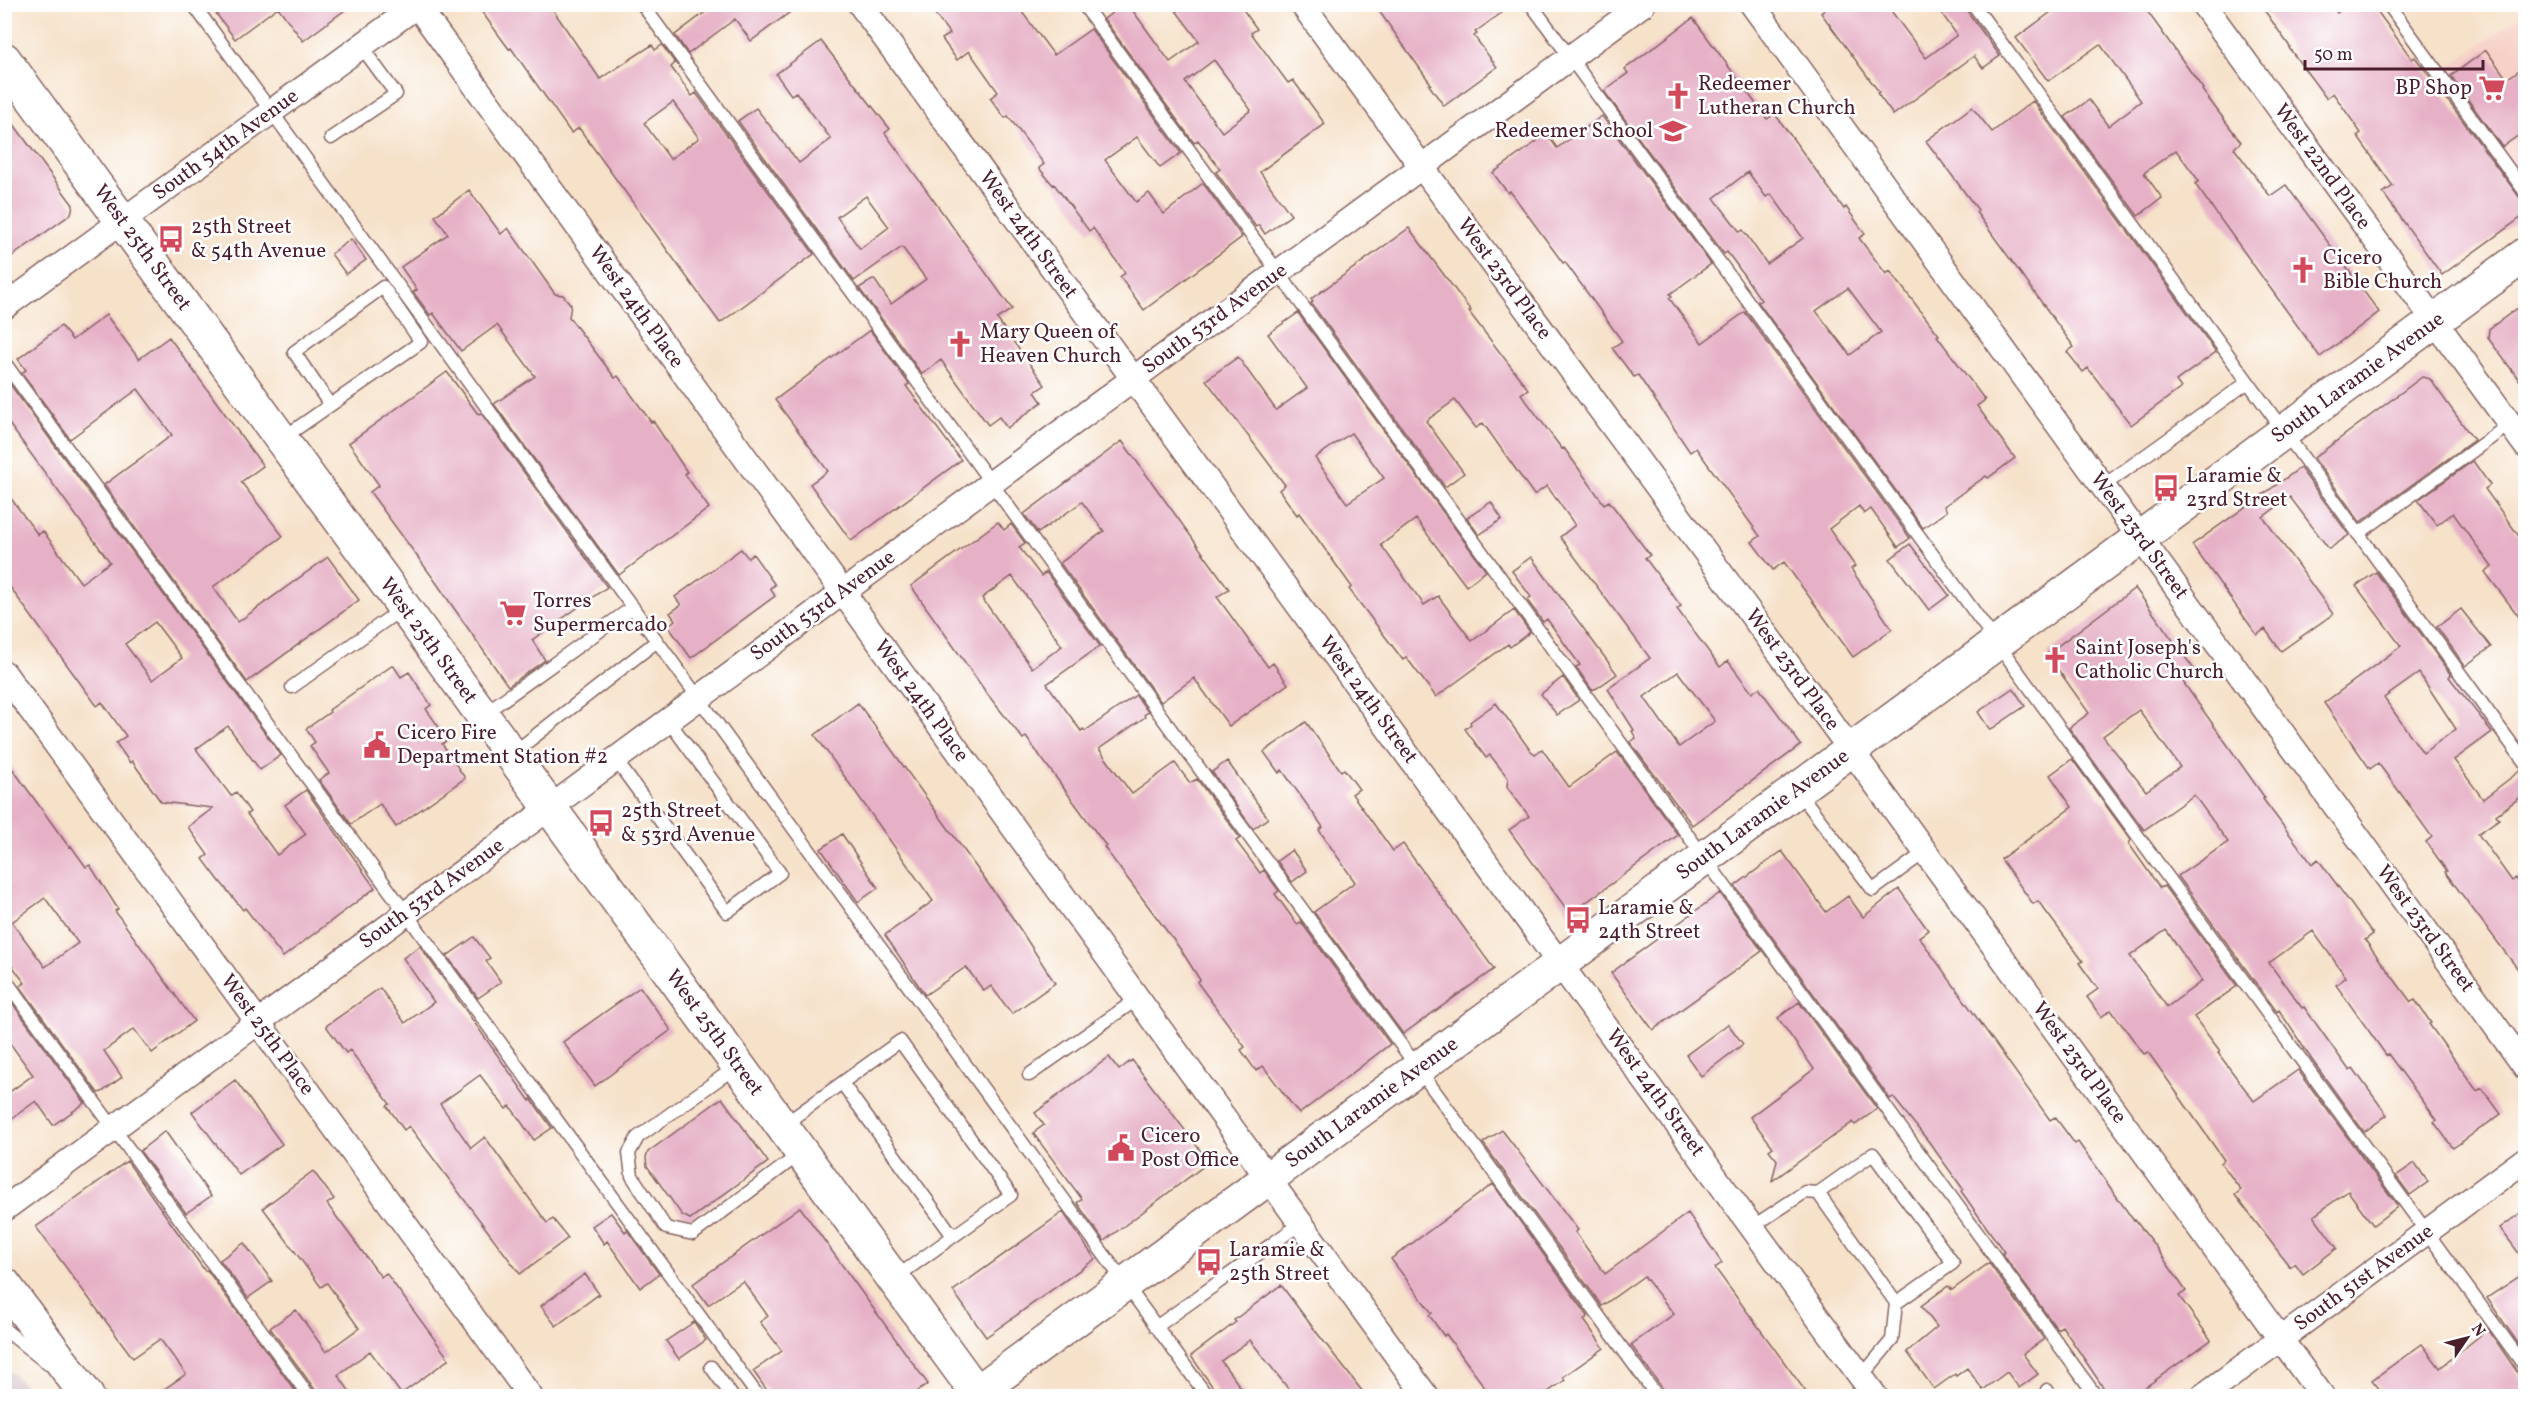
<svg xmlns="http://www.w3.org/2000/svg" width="2530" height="1401" font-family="Vollkorn,serif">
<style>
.built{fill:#f7d1c8}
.industrial{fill:#d2bfc0}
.building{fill:#e6b0c6;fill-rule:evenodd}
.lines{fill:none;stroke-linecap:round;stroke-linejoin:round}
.lane-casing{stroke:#866362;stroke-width:15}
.street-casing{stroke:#866362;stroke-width:27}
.secondary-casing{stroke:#866362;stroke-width:36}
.lane{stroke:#fff;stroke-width:12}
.street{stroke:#fff;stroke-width:24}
.secondary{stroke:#fff;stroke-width:33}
.labels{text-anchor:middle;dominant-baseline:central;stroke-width:5;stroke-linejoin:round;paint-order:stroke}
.poi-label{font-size:21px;fill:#4a1f2b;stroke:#fff;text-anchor:start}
.street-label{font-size:21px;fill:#4a1f2b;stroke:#fff}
</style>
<rect width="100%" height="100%" fill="#fff"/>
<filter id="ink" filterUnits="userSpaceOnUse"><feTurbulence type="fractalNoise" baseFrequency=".0167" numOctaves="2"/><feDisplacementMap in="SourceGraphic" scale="12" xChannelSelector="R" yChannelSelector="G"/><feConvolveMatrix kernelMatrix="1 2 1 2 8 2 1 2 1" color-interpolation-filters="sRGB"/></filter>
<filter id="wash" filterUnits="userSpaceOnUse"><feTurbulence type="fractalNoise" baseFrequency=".008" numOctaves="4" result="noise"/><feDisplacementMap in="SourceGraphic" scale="24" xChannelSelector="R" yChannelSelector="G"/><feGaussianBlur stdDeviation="1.35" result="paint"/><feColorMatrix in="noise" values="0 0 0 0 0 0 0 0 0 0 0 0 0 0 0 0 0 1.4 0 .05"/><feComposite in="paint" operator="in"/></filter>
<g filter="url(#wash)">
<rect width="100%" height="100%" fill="#f6e1c9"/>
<path class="built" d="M2525 13V184L2442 72Z"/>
<path class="industrial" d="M4 1366H5L35 1396H5Z"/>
<g id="blocks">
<path class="building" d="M209 4H353L303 41 278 7 235 39Z
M476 4H549L600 79 652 45 655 50 662 45 675 63 671 67 692 96 696 93 814 254 720 323 579 128 571 133 511 48 509 49ZM673 102 699 138 670 159 644 123Z
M716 4H801L751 41 735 19 688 54 675 35Z
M943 4H1016L1054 55 1091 29 1181 153 1160 168 1137 137 1105 160 1136 202 1149 193 1164 214 1203 183 1242 237 1144 310 1120 277 1125 273 1093 228 1089 231 1054 184 1053 185 1039 168 1044 164 1008 116 1005 118 990 98 998 92 969 51 957 60 942 39 950 34 933 12Z
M1124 4H1128L1170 62 1199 41 1171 4H1239L1257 29 1251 33 1288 83 1293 80 1325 124 1260 172 1291 215 1265 234 1259 225 1256 227 1216 172 1220 169 1198 140 1194 143 1104 19ZM1214 60 1251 110 1222 132 1185 82Z
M1374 4H1514L1475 32 1477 34 1474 36 1497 67 1444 106 1429 85 1431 84Z
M1832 4H1886L1926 58 1957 35 1935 4H1962L2000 56 1983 68 1974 56 1893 115 1877 93 1879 92 1821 13Z
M2062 4H2142L2203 89 2202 90 2241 142 2234 148 2270 196 2286 185 2379 312 2320 357 2195 184 2199 181 2176 150 2144 173 2162 198 2138 216 2065 117 2089 100 2108 126 2141 101 2100 44 2048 81 2016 38Z
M2260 4H2331L2337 13 2350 4H2372L2412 59 2415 57 2437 86 2526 206V214L2442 275 2383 193 2393 186 2357 136 2361 133 2333 93 2326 98 2289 48 2290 47Z
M1693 18 1767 119 1775 114 1844 209 1846 207 1865 234 1859 238 1886 274 1890 271 1939 335 1937 336 1985 400 1977 406 2015 458 1988 478 1986 476 1944 506 1947 511 1923 528 1758 302 1761 300 1736 264 1727 252 1724 254 1604 91 1628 73 1625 69ZM1748 172 1766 197 1771 194 1803 238 1767 264 1743 230 1740 232 1714 198ZM1848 288 1881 332 1850 355 1816 311Z
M821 41 890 129 885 133 1012 309 997 319 1045 385 1035 392 1042 402 1007 428 999 417 988 425 941 360 922 374 859 288 874 279 891 304 926 279 902 247 854 281 738 121 756 108 799 163 831 139 796 92 791 95 776 74ZM866 196 889 227 860 249 837 217Z
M2486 50 2507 79 2526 65V130L2502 147 2451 76Z
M2033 101 2216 352 2176 381 2181 388 2131 425 2088 368 2083 372 2067 352 2074 347 1976 212 1978 210 1926 141 1972 107 1992 132Z
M4 111 73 205 71 214 4 262Z
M1602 116 1711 264 1670 294 1672 296 1669 298 1702 343 1745 312 1910 538 1898 547 1871 509 1864 514 1859 506 1829 529 1855 566 1851 569 1892 629 1853 657 1784 562 1773 570 1752 542 1760 536 1696 448 1690 452 1638 375 1634 377 1612 348 1622 341 1565 262 1563 263 1510 191 1508 193 1493 173 1547 134 1557 148Z
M469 190 501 234 508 228 555 294 563 295 571 305 569 317 615 378 618 376 651 422 653 421 687 472 685 474 709 508 619 575 494 404 535 376 497 325 461 351 433 313 430 315 413 292 417 290 401 267 448 234 435 216Z
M1409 228 1471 311 1469 312 1528 389 1521 394 1562 449 1564 448 1604 504 1609 501 1650 555 1645 558 1681 606 1677 609 1720 667 1728 661 1752 693 1759 688 1801 745 1692 825 1630 742 1636 738 1632 731 1634 730 1608 689 1650 658 1560 537 1575 525 1547 486 1534 495 1483 423 1476 428 1455 400 1426 421 1464 473 1445 487 1311 303 1313 302 1311 299ZM1678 672 1715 721 1679 747 1644 697Z
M351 239 366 260 346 274 331 254Z
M2526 302V389L2488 338 2489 329Z
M1298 313 1486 571 1466 586 1416 519 1381 545 1424 605 1438 596 1472 641 1514 610 1530 632 1510 647 1508 644 1436 697 1406 657 1403 660 1349 589 1352 587 1299 513 1297 515 1279 490 1285 485 1206 380 1238 357 1276 410 1307 388 1268 334ZM1351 433 1384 478 1347 503 1315 458Z
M106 315 139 359 169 337 263 466 241 482 283 536 213 587 238 622 328 557 359 600 247 682 104 485 172 435 138 389 70 439 22 373 26 370 18 359 61 326 72 340Z
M870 330 909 384 906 386 961 460 851 541 810 484 828 471 775 400Z
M447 372 478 414 481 413 607 587 532 640 545 660 508 686 433 578 370 492 379 485 349 443Z
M2422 377 2430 379 2474 440 2360 522 2314 458Z
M9 383 281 755 260 770 228 726 196 749 231 796 236 792 250 812 247 814 277 855 306 834 285 805 306 790 375 888 283 957 245 908 243 910 218 879 203 859 208 855 188 827 213 808 161 802 132 761 130 763 116 743 126 736 102 702 97 706 4 579V489L38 535 43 531 81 583 110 562 4 417V386ZM155 622 182 658 152 680 125 644Z
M1122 441 1229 589 1217 597 1268 667 1273 663 1288 684 1229 726 1194 678 1161 702 1060 563 1104 531 1082 502 1038 533 1024 514Z
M2473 461 2490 485 2485 489 2526 546V626L2485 572 2492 567 2453 513 2437 525 2418 500Z
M2300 468 2349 535 2329 549 2290 497 2263 517 2333 614 2281 651 2265 629 2257 635 2192 545Z
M1491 502 1502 519 1479 535 1467 518Z
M998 522 1004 530 1011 524 1025 543 1019 547 1041 576 1046 572 1100 646 1047 684 1081 731 1083 729 1085 731 1136 695 1148 712 1144 715 1145 717 1099 749 1132 794 1175 763 1190 783 1197 779 1240 838 1236 841 1260 873 1264 870 1279 891 1275 894 1297 924 1301 922 1390 1044 1299 1114 1263 1066 1256 1071 1241 1050 1245 1047 1197 982 1200 980 1181 950 1104 847 1106 846 1057 779 1026 737 1023 739 988 695 911 586ZM1012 576 1062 646 1032 668 982 598Z
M1910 544 1949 595 1929 610 1890 559Z
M741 549 748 558 753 554 775 585 770 588 775 596 691 658 668 626 675 620 670 613 681 605 675 597Z
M1531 557 1617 674 1597 688 1592 690 1576 667 1580 665 1547 619 1543 622 1527 600 1531 597 1512 571Z
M2376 572 2451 675 2449 677 2492 732 2454 760 2483 799 2521 770 2526 772V793L2496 815 2499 819 2478 834 2512 881 2516 878 2526 892V980L2445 872 2447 871 2426 842 2432 837 2404 798 2378 763 2370 769 2324 703 2401 646 2356 586ZM2419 673 2456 729 2423 753 2384 698Z
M2135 588 2196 672 2183 682 2265 798 2263 799 2312 864 2318 859 2373 934 2365 940 2411 1002 2415 1000 2431 1023 2429 1024 2477 1091 2482 1088 2501 1114 2453 1148 2434 1122 2437 1120 2388 1054 2386 1055 2336 985 2346 977 2313 931 2269 963 2302 1008 2304 1007 2349 1070 2353 1068 2387 1115 2364 1132 2312 1060 2279 1010 2277 1012 2178 876 2228 842 2194 795 2144 830 2069 728 2089 713 2047 654ZM2139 710 2180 767 2146 791 2103 736Z
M2461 609 2491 647 2465 666 2437 627Z
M393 665 401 677 409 672 431 705 426 709 448 740 442 744 465 778 396 827 380 804 351 824 319 780 329 773 310 746 315 742 306 729 330 712 329 710Z
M1563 677 1579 700 1557 715 1541 694Z
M2013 688 2025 706 1990 730 1978 712Z
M858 703 1012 917 1055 983 1012 1014 991 986 984 991 966 967 925 995 885 935 933 901 815 735Z
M1496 703 1530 750 1535 754 1542 749 1569 787 1617 752 1678 835 1570 914 1509 830 1529 816 1507 787 1508 778 1490 755 1486 758 1465 729 1471 724 1470 722Z
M1306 722 1341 771 1344 769 1359 789 1352 794 1393 851 1403 844 1494 969 1403 1034 1314 912 1355 882 1319 830 1323 827 1282 770 1279 773 1264 752Z
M4 757 69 847 71 846 86 867 90 865 118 909 115 911 194 1021 152 1053 134 1029 104 1051 122 1077 102 1092 98 1093 20 986 25 983 4 955ZM45 898 78 943 45 967 12 922Z
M2072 759 2131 840 2129 844 2160 888 2164 886 2237 986 2194 1017 2220 1051 2218 1053 2254 1101 2298 1070 2397 1205V1207L2373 1225 2348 1191 2314 1216 2337 1248 2303 1274 2295 1263 2290 1267 2235 1195 2241 1190 2221 1163 2224 1160 2148 1052 2144 1054 2111 1010 2101 1017 2087 997 2098 989 2079 963 2083 961 2038 901 2033 904 2001 859 2072 807 2050 775ZM2166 930 2202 981 2167 1007 2130 956Z
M1227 761 1268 818 1253 829 1212 772Z
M842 834 878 888 858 902 821 849Z
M1292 850 1307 871 1292 882 1277 861Z
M1782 851 1826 912 1848 896 1863 917 1899 889 1928 930 1919 937 2050 1120 2055 1117 2075 1144 2078 1142 2134 1221 2135 1220 2155 1246 2186 1291 2179 1296 2211 1340 2133 1396H2109L2062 1326 2057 1329 2002 1253 2004 1252 1961 1191 1963 1189 1929 1142 1893 1097 1890 1099 1735 886Z
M1720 893 1762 951 1653 1030 1611 973Z
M474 937 490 958 486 961 501 982 478 998 447 956Z
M420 946 530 1101 531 1099 552 1128 534 1140 510 1106 506 1109 480 1075 440 1104 471 1148 485 1137 547 1223 553 1219 568 1238 520 1274 409 1126 404 1130 387 1106 390 1104 350 1050 346 1053 326 1026 380 988 405 1023 434 1002 403 958Z
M640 987 671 1030 595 1086 563 1042Z
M7 996 85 1103 53 1125 36 1101 4 1124V1096L33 1075 4 1035V997Z
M1799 1002 1877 1109 1855 1125 1853 1122 1772 1181 1777 1160 1769 1150 1773 1147 1750 1117 1814 1069 1778 1018Z
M1728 1024 1743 1044 1701 1076 1686 1055Z
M1109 1057 1119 1070 1132 1060 1209 1162 1104 1241 1077 1203 1082 1199 1033 1133 1044 1125 1035 1113Z
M235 1080 282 1144 239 1175 192 1112Z
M722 1098 768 1162 690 1219 682 1215 647 1166 646 1157 648 1152Z
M1502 1130 1578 1230 1575 1232 1605 1274 1688 1213 1722 1263 1715 1268 1809 1396H1668L1631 1345 1674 1314 1644 1276 1602 1306 1483 1143Z
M165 1131 211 1196 186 1213 140 1151Z
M127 1161 205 1271 207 1270 299 1396H154L186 1374 160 1339 133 1358 36 1227Z
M2415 1163 2428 1182 2410 1195 2396 1176Z
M313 1171 334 1199 327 1204 350 1235 381 1277 386 1273 449 1359 401 1394 370 1351 338 1375 353 1396H317L316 1391 270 1328 296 1310 326 1352 359 1328 327 1283 321 1287 263 1208Z
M1493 1184 1588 1316 1584 1320 1604 1348 1563 1377 1565 1380 1542 1396H1491L1446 1334 1444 1336 1429 1315 1432 1313 1391 1259Z
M800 1207 928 1384 911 1396H771L753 1371 782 1351 760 1322 768 1316 743 1281 708 1305 693 1284Z
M2526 1209V1263L2500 1228Z
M1063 1212 1095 1259 986 1337 953 1291Z
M611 1213 625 1232 627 1230 659 1274 640 1288 607 1241 604 1244 592 1226Z
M244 1243 272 1281 248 1298 220 1260Z
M1989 1263 2044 1339 2023 1354 2038 1374 2019 1388 2007 1372 1983 1390 1967 1368 1956 1376 1955 1374 1934 1389 1907 1352 1937 1327 1921 1306 1948 1286 1952 1290Z
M2526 1272V1351L2524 1352 2487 1298Z
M585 1274 599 1294 556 1326 541 1306Z
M1281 1285 1314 1329 1366 1396H1294L1250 1340 1221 1361 1247 1396H1219L1191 1356 1236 1322 1234 1320Z
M694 1322 706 1340 679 1359 666 1341Z
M2488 1329 2526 1385V1396H2385L2372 1380 2422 1344 2440 1368Z"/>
</g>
</g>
<g filter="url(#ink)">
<use href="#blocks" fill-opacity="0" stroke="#866362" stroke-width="1.5"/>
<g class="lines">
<defs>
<path id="lane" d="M193 4 1207 1396
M642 4 1657 1396
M1083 4 2096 1396
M1531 4 2526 1368
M1973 4 2526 764
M2388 4 2526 193
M331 138 396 94 361 46
M4 362 758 1396
M283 438 421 342 383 287 294 352 330 405
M2103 486 2248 382
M2358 534 2510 424
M292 687 403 608
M482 715 633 607
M512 754 657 641
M615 759 727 912 780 873 668 720
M1798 791 1873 890 1925 852
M4 978 309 1396
M737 1066 638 1137 629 1153 632 1176 666 1228 693 1234 801 1153
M1029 1075 1137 999
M842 1083 953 1236
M782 1126 900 1041 1011 1195 895 1278
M1818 1193 1896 1303 1892 1340 1861 1377
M1752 1227 1805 1192 1818 1193 1873 1154 1953 1263 1896 1303
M1156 1327 1300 1224
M4 1329 48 1364
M711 1367 732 1396
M2047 1390 2051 1396"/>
<path id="street" d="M416 4 1426 1396
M860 4 1875 1396
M1302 4 1851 750 2322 1396
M1752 4 2526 1068
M2203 4 2526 446
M4 307 419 4
M4 673 530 1396
M4 1209 1643 4
M2203 1396 2526 1159"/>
<path id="secondary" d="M4 59 979 1396
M4 1284 87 1396
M972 1396 2526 254"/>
</defs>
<use href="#lane" class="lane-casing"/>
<use href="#street" class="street-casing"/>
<use href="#secondary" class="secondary-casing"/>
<use href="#lane" class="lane"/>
<use href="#street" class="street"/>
<use href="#secondary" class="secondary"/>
</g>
</g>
<defs>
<symbol id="supermarket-bare" viewBox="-9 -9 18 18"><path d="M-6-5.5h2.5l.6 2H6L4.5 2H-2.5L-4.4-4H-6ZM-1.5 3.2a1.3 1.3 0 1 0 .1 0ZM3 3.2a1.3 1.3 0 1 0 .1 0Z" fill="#d1495b" stroke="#fff" stroke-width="2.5" paint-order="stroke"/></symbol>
<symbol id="church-bare" viewBox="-9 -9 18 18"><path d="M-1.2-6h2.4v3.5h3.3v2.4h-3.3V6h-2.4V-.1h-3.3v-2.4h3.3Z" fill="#d1495b" stroke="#fff" stroke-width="2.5" paint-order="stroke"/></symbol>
<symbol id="school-bare" viewBox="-9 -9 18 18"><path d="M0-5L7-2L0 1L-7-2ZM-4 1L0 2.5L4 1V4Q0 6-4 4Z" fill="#d1495b" stroke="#fff" stroke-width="2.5" paint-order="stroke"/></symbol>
<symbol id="bus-bare" viewBox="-9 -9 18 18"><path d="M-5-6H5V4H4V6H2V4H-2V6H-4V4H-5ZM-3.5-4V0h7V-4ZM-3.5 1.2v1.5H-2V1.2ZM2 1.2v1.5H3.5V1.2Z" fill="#d1495b" stroke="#fff" stroke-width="2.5" paint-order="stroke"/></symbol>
<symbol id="civic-bare" viewBox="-9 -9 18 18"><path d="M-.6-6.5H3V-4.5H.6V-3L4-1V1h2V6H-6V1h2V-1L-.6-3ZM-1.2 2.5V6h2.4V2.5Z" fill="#d1495b" stroke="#fff" stroke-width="2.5" paint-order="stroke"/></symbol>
</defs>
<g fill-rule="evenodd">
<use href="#supermarket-bare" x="2473" y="69" width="38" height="38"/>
<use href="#church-bare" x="1659" y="77" width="38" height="38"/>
<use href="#school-bare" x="1654" y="112" width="38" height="38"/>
<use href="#bus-bare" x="152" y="220" width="38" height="38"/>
<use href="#church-bare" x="2284" y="251" width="38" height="38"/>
<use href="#church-bare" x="941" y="325" width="38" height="38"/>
<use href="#bus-bare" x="2147" y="469" width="38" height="38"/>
<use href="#supermarket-bare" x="494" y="594" width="38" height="38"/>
<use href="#church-bare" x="2036" y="641" width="38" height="38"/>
<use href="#civic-bare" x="358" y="726" width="38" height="38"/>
<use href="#bus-bare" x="582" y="804" width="38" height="38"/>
<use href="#bus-bare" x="1559" y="901" width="38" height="38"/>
<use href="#civic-bare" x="1102" y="1129" width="38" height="38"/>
<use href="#bus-bare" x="1190" y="1243" width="38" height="38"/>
</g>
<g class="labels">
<g class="poi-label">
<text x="1698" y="84">Redeemer<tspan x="1698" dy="24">Lutheran Church</tspan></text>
<text x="2472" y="88" text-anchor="end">BP Shop</text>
<text x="1653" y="131" text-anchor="end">Redeemer School</text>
<text x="191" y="227">25th Street<tspan x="191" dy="24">&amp; 54th Avenue</tspan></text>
<text x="2323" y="258">Cicero<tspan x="2323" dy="24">Bible Church</tspan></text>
<text x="980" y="332">Mary Queen of<tspan x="980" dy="24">Heaven Church</tspan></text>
<text x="2186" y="476">Laramie &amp;<tspan x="2186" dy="24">23rd Street</tspan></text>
<text x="533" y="601">Torres<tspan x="533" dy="24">Supermercado</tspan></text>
<text x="2075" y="648">Saint Joseph's<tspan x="2075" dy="24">Catholic Church</tspan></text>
<text x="397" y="733">Cicero Fire<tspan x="397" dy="24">Department Station #2</tspan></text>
<text x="621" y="811">25th Street<tspan x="621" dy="24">&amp; 53rd Avenue</tspan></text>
<text x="1598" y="908">Laramie &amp;<tspan x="1598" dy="24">24th Street</tspan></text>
<text x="1141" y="1136">Cicero<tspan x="1141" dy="24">Post Office</tspan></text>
<text x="1229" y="1250">Laramie &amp;<tspan x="1229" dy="24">25th Street</tspan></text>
</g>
<g class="street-label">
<text transform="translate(226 145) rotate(-36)">South 54th Avenue</text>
<text transform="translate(2322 167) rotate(54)">West 22nd Place</text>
<text transform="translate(1028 235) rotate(54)">West 24th Street</text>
<text transform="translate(142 248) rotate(54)">West 25th Street</text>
<text transform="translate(1504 279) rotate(54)">West 23rd Place</text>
<text transform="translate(636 307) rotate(54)">West 24th Place</text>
<text transform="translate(1215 319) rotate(-36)">South 53rd Avenue</text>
<text transform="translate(2358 378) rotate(-36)">South Laramie Avenue</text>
<text transform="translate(2139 536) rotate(54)">West 23rd Street</text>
<text transform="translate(823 606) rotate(-36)">South 53rd Avenue</text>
<text transform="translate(428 641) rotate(54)">West 25th Street</text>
<text transform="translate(1792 670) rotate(54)">West 23rd Place</text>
<text transform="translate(1368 700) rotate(54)">West 24th Street</text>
<text transform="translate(921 701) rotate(54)">West 24th Place</text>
<text transform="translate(1763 815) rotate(-36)">South Laramie Avenue</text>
<text transform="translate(432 894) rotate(-36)">South 53rd Avenue</text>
<text transform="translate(2425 929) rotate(54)">West 23rd Street</text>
<text transform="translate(714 1033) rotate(54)">West 25th Street</text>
<text transform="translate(267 1035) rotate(54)">West 25th Place</text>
<text transform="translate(2079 1063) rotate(54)">West 23rd Place</text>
<text transform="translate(1655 1093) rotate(54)">West 24th Street</text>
<text transform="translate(1372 1103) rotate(-36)">South Laramie Avenue</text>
<text transform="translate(2364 1278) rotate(-36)">South 51st Avenue</text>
</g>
</g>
<rect width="2530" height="1401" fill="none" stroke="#fff" stroke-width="24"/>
<g transform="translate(2467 1338) rotate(55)" stroke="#ffffff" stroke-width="4.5" paint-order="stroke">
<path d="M0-4.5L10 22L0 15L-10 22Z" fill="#4a1f2b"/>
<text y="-9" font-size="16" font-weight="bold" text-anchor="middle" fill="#4a1f2b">N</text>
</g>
<path d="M2305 60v9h178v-9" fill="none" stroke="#4a1f2b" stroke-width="3"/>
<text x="2314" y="60" font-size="18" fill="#4a1f2b" stroke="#ffffff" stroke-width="4.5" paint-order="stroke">50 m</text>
</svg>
